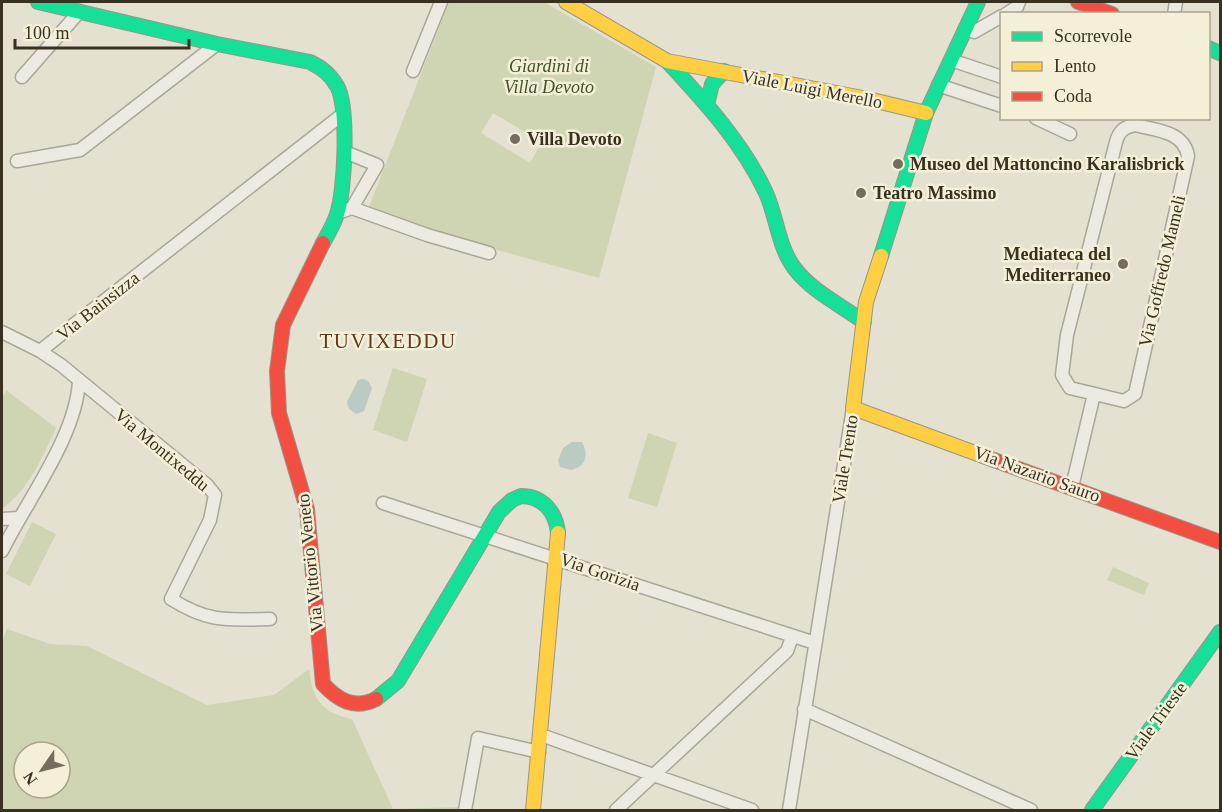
<svg xmlns="http://www.w3.org/2000/svg" width="1222" height="812" font-family="'Times New Roman',serif">
<style>
.green{fill:#cfd4b3;fill-rule:evenodd}
.water{fill:#bbcac3}
.lines{fill:none;stroke-linecap:round;stroke-linejoin:round}
.street-casing{stroke:#aaa698;stroke-width:15}
.fast-casing{stroke:#999588;stroke-width:16}
.slow-casing{stroke:#999588;stroke-width:16}
.jam-casing{stroke:#999588;stroke-width:16}
.street{stroke:#eceae1;stroke-width:12}
.fast{stroke:#16e098;stroke-width:14}
.slow{stroke:#ffcf43;stroke-width:14}
.jam{stroke:#f24e42;stroke-width:14}
.poi-dot{fill:#746e5e;stroke:#f4f0d7;stroke-width:2}
.labels{text-anchor:middle;dominant-baseline:central;stroke-width:5;stroke-linejoin:round;paint-order:stroke}
.park-label{font-size:18px;font-style:italic;fill:#425329;stroke:#f4f0d7}
.street-label{font-size:18px;fill:#383021;stroke:#f4f0d7}
.poi-label{font-size:18px;font-weight:bold;fill:#383021;stroke:#f4f0d7;text-anchor:start}
.quarter-label{font-size:21px;letter-spacing:1.5px;fill:#623a23;stroke:#f4f0d7}
</style>
<rect width="100%" height="100%" fill="#e4e1d0"/>
<path class="green" d="M449 2H544L656 67 599 278 439 234 369 207ZM493 113 542 142 530 163 481 133Z
M393 368 427 379 407 442 373 430Z
M6 390 56 428C42 458 29 489 2 509V398Z
M648 433 677 443 657 507 628 498Z
M32 522 56 534 30 586 6 574Z
M1113 567 1149 583 1144 595 1107 580Z
M7 629 50 644 87 646 207 705 274 695 309 669C313 699 320 712 352 719L393 809 458 807 457 810H2V642ZM24 752H60V788H24Z"/>
<path class="water" d="M363 379 368 381 372 388 364 411 356 414 349 409 347 402 358 380Z
M572 442H582C589 455 586 467 571 470L560 467 558 460 563 448Z"/>
<g class="lines">
<defs>
<path id="street" d="M1006 14 1017 7 1019 2
M1174 14 1176 2
M965 29 974 32 1002 16
M951 60 1002 77
M413 71 441 2
M22 77 80 11
M938 85 1002 106
M1036 118 1070 134
M1135 125C1155 130 1184 131 1188 156L1135 394 1124 401 1070 388 1062 375 1067 335 1116 142C1119 131 1124 127 1135 125Z
M345 152 377 165 352 208
M17 161 80 150 217 44
M338 213 352 208 427 235 489 253
M2 332 40 351 61 365 207 485 215 495 210 520 171 599C209 623 227 620 270 619
M40 351 343 114
M1072 487 1094 394
M383 503 815 643
M2 519 18 518
M2 551C27 500 76 437 79 381
M804 709 1031 810
M541 735 752 810
M465 810 478 738 539 752
M616 810 787 651 792 637
M789 810 853 408"/>
<path id="fast" d="M38 2 217 44 310 62C322 68 330 74 337 86 349 106 345 192 337 214 334 224 328 234 323 243
M1208 48 1220 53
M667 61C704 101 743 143 766 193 777 217 778 247 795 269 813 292 841 305 864 322
M707 105 712 84 724 71
M881 256 926 113 978 2
M376 699 398 681 499 512 512 500 521 496C543 496 556 512 558 533
M1092 810 1220 632"/>
<path id="slow" d="M566 2 667 61 868 99 926 113
M881 256 866 302 853 408 994 460
M533 810 558 533"/>
<path id="jam" d="M1078 2 1112 14
M323 243 283 325 277 371 279 413 307 509 323 684C338 700 354 710 376 699
M994 460 1220 542"/>
</defs>
<use href="#street" class="street-casing"/>
<use href="#fast" class="fast-casing"/>
<use href="#slow" class="slow-casing"/>
<use href="#jam" class="jam-casing"/>
<use href="#street" class="street"/>
<use href="#fast" class="fast"/>
<use href="#slow" class="slow"/>
<use href="#jam" class="jam"/>
</g>
<g class="poi-dot">
<circle cx="515" cy="139" r="6"/>
<circle cx="898" cy="164" r="6"/>
<circle cx="861" cy="193" r="6"/>
<circle cx="1123" cy="264" r="6"/>
</g>
<g class="labels">
<g class="park-label">
<text x="549" y="66">Giardini di<tspan x="549" dy="21">Villa Devoto</tspan></text>
</g>
<g class="street-label">
<text transform="translate(812 89) rotate(11)">Viale Luigi Merello</text>
<text transform="translate(1162 271) rotate(-77)">Via Goffredo Mameli</text>
<text transform="translate(98 306) rotate(-38)">Via Bainsizza</text>
<text transform="translate(162 450) rotate(40)">Via Montixeddu</text>
<text transform="translate(845 459) rotate(-81)">Viale Trento</text>
<text transform="translate(1037 474) rotate(20)">Via Nazario Sauro</text>
<text transform="translate(310 563) rotate(-96)">Via Vittorio Veneto</text>
<text transform="translate(600 572) rotate(19)">Via Gorizia</text>
<text transform="translate(1156 721) rotate(-54)">Viale Trieste</text>
</g>
<g class="poi-label">
<text x="527" y="139">Villa Devoto</text>
<text x="910" y="164">Museo del Mattoncino Karalisbrick</text>
<text x="873" y="193">Teatro Massimo</text>
<text x="1111" y="254" text-anchor="end">Mediateca del<tspan x="1111" dy="21">Mediterraneo</tspan></text>
</g>
<g class="quarter-label">
<text x="388" y="341">TUVIXEDDU</text>
</g>
</g>
<rect width="1222" height="812" fill="none" stroke="#383021" stroke-width="6"/>
<rect x="1000" y="12" width="210" height="108" fill="#f4f0d7" stroke="#a9a38e" stroke-width="1.5"/>
<rect x="1012" y="32" width="30" height="9" fill="#16e098" stroke="#a9a38e" stroke-width="1.5"/>
<text x="1054" y="42" font-size="18" fill="#383021">Scorrevole</text>
<rect x="1012" y="62" width="30" height="9" fill="#ffcf43" stroke="#a9a38e" stroke-width="1.5"/>
<text x="1054" y="72" font-size="18" fill="#383021">Lento</text>
<rect x="1012" y="92" width="30" height="9" fill="#f24e42" stroke="#a9a38e" stroke-width="1.5"/>
<text x="1054" y="102" font-size="18" fill="#383021">Coda</text>
<g transform="translate(42 770) rotate(235)"><circle r="28" fill="#f4f0d7" stroke="#a9a38e" stroke-width="1.5"/>
<path d="M0-4.5L10 22L0 15L-10 22Z" fill="#746e5e"/>
<text y="-9" font-size="16" font-weight="bold" text-anchor="middle" fill="#383021">N</text>
</g>
<path d="M15 39v9h174v-9" fill="none" stroke="#383021" stroke-width="3"/>
<text x="24" y="39" font-size="18" fill="#383021" stroke="#f4f0d7" stroke-width="4.5" paint-order="stroke">100 m</text>
</svg>
